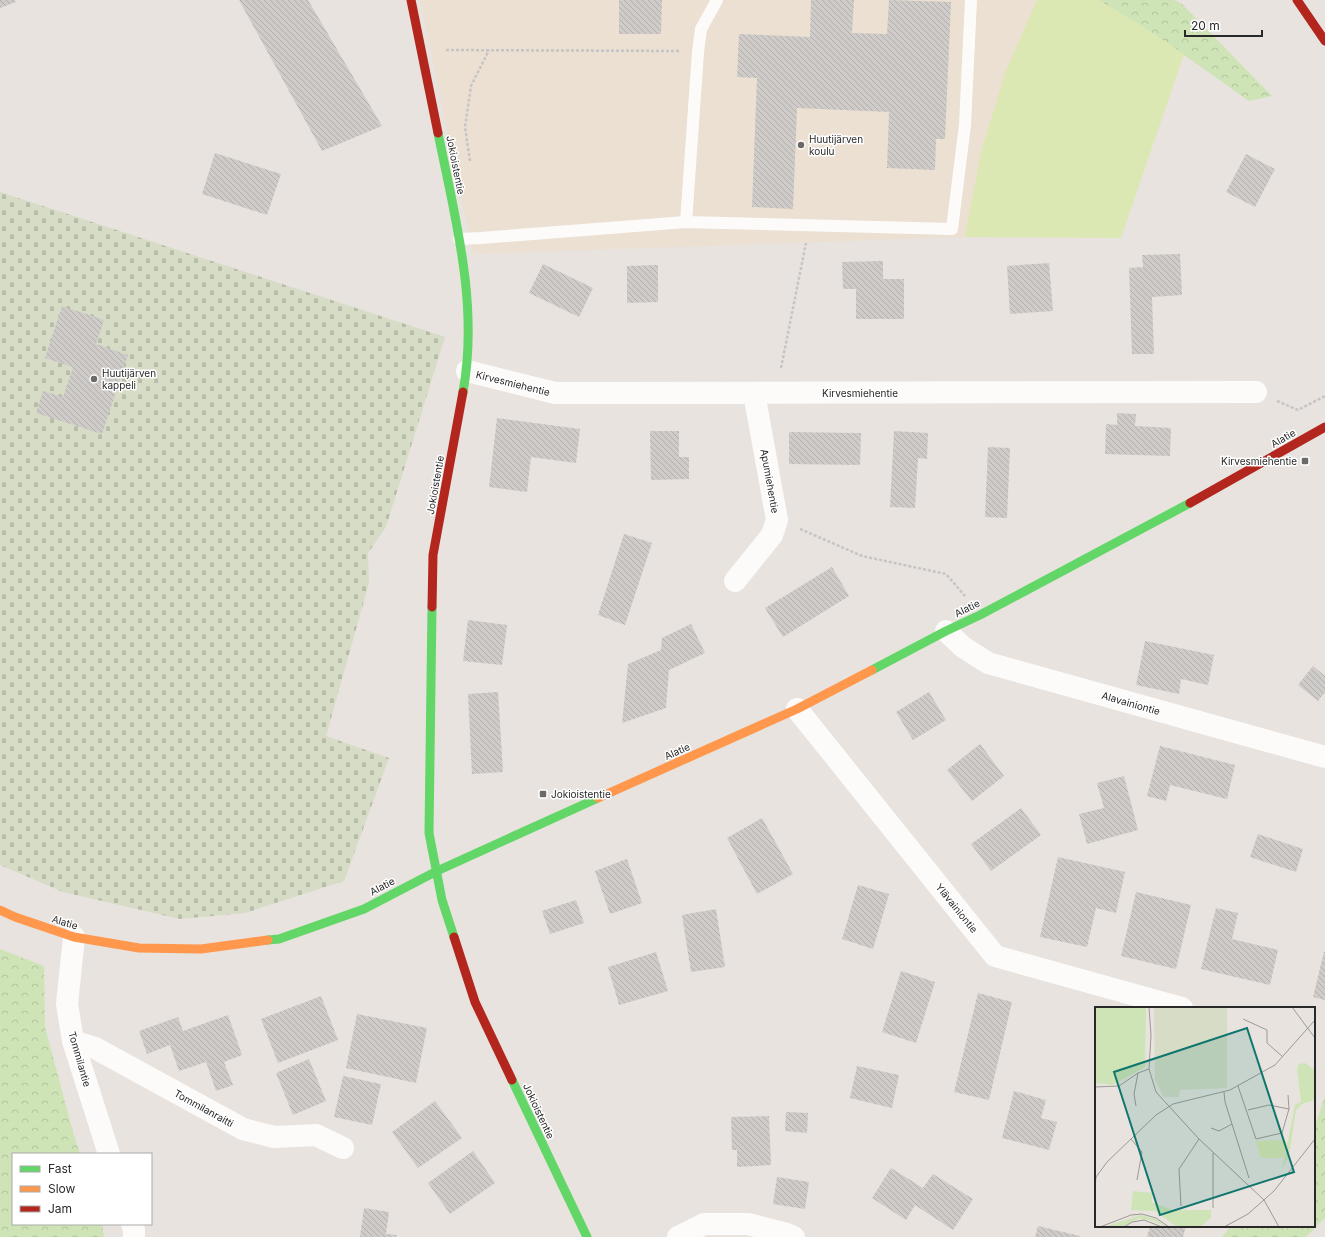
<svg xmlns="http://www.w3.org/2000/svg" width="1325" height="1237" font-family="Inter,sans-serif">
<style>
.education{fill:#ebe0d2}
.forest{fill:url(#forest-crowns)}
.cemetery{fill:url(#cemetery-stones)}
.pitch{fill:#dce8b3}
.building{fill:url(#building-back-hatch)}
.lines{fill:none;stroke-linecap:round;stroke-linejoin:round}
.path{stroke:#c6c5c5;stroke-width:2.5;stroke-dasharray:3 2;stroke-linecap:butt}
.lane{stroke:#fcfbfa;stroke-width:12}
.street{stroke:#fcfbfa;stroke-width:22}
.fast{stroke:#63d668;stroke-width:9}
.slow{stroke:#ff974d;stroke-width:9}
.jam{stroke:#b3261e;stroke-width:9}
.poi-dot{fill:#6c6a68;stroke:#fff;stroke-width:1.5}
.labels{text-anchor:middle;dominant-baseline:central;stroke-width:3;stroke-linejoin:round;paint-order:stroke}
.poi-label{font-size:10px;fill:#292929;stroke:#fff;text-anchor:start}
.street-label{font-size:10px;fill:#292929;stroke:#fff}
.inset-road{fill:none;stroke:#9c9996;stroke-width:1}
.view{fill:#0f766e;fill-opacity:0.15;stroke:#0f766e;stroke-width:2}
.inset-edge{fill:none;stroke:#292929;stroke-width:2}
</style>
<defs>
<pattern id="forest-crowns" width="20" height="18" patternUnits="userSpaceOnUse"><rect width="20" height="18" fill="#cfe4b6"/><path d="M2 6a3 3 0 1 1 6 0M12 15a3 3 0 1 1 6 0" fill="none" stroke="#b2c49c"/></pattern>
<pattern id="cemetery-stones" width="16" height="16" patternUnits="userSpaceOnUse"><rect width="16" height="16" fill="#d6dcc5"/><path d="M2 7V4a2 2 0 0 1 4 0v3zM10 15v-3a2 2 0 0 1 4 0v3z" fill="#b8bda9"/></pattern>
<pattern id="building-back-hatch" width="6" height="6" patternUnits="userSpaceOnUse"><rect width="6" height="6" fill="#cfcbc8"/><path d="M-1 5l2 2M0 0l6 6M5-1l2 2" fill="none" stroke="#b2aeac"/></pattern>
</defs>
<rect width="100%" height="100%" fill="#e8e3de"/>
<path class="education" d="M420 0H1098L1184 54 1121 238 965 237 473 254Z"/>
<path class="forest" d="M1098 0H1174L1181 3 1272 96 1249 101C1200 66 1151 31 1098 0Z
M0 949 44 966 45 1027 73 1132 80 1154H13V1224H102L104 1237H0Z
M1325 1096V1218L1306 1237H1222L1231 1226H1314V1129Z"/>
<path class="cemetery" d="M0 192 445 337 386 527 368 553 369 583 326 736 389 758 344 881 245 913 180 919 63 892 0 865Z"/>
<path class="pitch" d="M1037 0H1098L1136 22 1184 54 1121 238 965 237 981 152 1005 73Z"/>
<path class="building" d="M0 0H15L16 2 0 8Z
M239 0H308L382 126 322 151Z
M619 0H662L661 34H619Z
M811 0H854L852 33 887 34 889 0 951 2 945 139H936L935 170 887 168 889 112 797 108 793 209 752 207 757 78 737 77 739 34 810 37Z
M215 153 281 174 267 215 202 194Z
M1246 154 1275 169 1255 207 1226 192Z
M1180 254 1182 295 1152 297 1154 354H1132L1129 268 1143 267 1142 255Z
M883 261V279H904V319H856V289H843L842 262Z
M1049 263 1053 311 1010 314 1007 266Z
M543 264 593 288 579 317 529 293Z
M658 265V302L627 303V266Z
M62 306 104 320 96 344 128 355 102 434 36 413 43 391 63 397 73 367 45 358Z
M1117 413 1136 414 1135 426 1171 428 1170 456 1105 454 1106 424 1117 425Z
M497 418 580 429 576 463 531 457 527 492 489 487Z
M650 431H679V457H689V479L651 480Z
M894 431 928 433 927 459 918 458 915 508 890 507Z
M789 432 861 433 860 465 789 464Z
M988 447 1010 448 1007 518 985 517Z
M624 534 652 543 625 625 598 615Z
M832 567 849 596 783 637 765 608Z
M468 620 507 625 502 665 463 661Z
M691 624 705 653 669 670 666 708 622 723 628 664 661 650 662 638Z
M1145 641 1214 655 1208 685 1181 679 1179 694 1136 685Z
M1313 666 1325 676V692L1318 701 1298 685Z
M498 692 503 772 472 774 468 694Z
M929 692 946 720 913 740 896 712Z
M980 744 1004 776 972 801 947 770Z
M1160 746 1235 765 1227 799 1170 785 1166 801 1147 796Z
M1124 776 1138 830 1087 844 1079 814 1104 808 1097 783Z
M1021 808 1041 835 991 871 971 844Z
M762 818 793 874 757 894 727 838Z
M1258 834 1303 849 1296 872 1250 857Z
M1058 857 1125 872 1116 913 1096 908 1087 947 1040 937Z
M627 859 642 903 610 914 595 871Z
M858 885 889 894 873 949 842 939Z
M1136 892 1191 905 1176 969 1121 956Z
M576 900 584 923 550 934 542 911Z
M1216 908 1238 913 1232 939 1278 950 1270 985 1201 969Z
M716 909 725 967 691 972 682 915Z
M656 952 668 991 619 1005 608 967Z
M1324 952H1325V1000L1313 997Z
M901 971 935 982 916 1043 882 1032Z
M978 993 1012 1002 989 1100 954 1092Z
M321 996 338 1040 278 1063 261 1019Z
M357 1014 427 1028 416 1083 346 1068Z
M228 1015 242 1055 224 1062 233 1085 216 1091 206 1062 179 1071 170 1045 147 1054 139 1031 178 1017 183 1031Z
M309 1059 326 1101 293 1115 276 1073Z
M857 1066 899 1075 892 1108 850 1098Z
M343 1076 381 1084 372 1125 334 1117Z
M1014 1091 1046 1100 1041 1118 1057 1122 1049 1150 1002 1138Z
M435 1101 462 1138 418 1168 392 1132Z
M786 1112 808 1113 807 1133 785 1131Z
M769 1116 771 1165 737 1167V1150H732L731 1117Z
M473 1151 495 1183 450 1214 428 1183Z
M891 1168 923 1188 933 1174 973 1199 953 1230 915 1205 906 1220 872 1198Z
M777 1177 809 1182 805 1209 773 1204Z
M364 1208 389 1212 386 1234 397 1235 396 1237H360Z
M1038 1226 1080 1236V1237H1035Z
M1150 1226H1186L1183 1237H1147Z"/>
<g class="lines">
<path class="path" d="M446 50 679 51
M470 161 465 127 471 86 489 50
M781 368 806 243
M1277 401 1298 410 1325 396
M800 529 862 556 946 574 965 596"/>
<path class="lane" d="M686 222 698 52 701 29 717 0
M459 239 481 238 686 222 952 229 965 125 971 0"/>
<path class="street" d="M467 371 555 393 1256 392
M735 581 772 535 777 520 754 393
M946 631 963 647 988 663 1325 757
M797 709 995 956 1182 1008
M74 937 67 1004 73 1041 109 1154
M73 1041 95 1048 243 1129 274 1137 316 1135 343 1148
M132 1224 134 1230V1237
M678 1237 704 1224H748L787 1234 794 1237"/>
<path class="fast" d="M438 133C455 217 479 305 463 392
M432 607 429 833 442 900 454 937
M872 670 946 631 980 615 1190 503
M268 940 279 939 364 909 437 871 598 798
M512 1080 587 1237"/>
<path class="slow" d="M598 798 797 709 872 670
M0 910 15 917 74 937 139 948 201 949 268 940"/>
<path class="jam" d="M411 0 438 133
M1297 0 1325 41
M1190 503 1325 427
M432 607 433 555 463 392
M454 937 475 1002 512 1080"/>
</g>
<g class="poi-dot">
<circle cx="801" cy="145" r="4"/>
<circle cx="94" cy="379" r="4"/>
<rect x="1301" y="457" width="8" height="8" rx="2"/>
<rect x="539" y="790" width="8" height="8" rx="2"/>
</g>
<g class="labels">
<g class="poi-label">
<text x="809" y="139">Huutijärven<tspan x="809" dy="12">koulu</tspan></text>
<text x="102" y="373">Huutijärven<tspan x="102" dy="12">kappeli</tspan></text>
<text x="1297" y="461" text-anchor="end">Kirvesmiehentie</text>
<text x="551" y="794">Jokioistentie</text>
</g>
<g class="street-label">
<text transform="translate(456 165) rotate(79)">Jokioistentie</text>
<text transform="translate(513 383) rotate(14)">Kirvesmiehentie</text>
<text x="860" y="393">Kirvesmiehentie</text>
<text transform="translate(1283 438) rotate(-30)">Alatie</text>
<text transform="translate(770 481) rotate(80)">Apumiehentie</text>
<text transform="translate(435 485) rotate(-80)">Jokioistentie</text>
<text transform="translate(967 608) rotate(-26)">Alatie</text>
<text transform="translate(1131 703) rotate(16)">Alavainiontie</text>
<text transform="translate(677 751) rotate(-24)">Alatie</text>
<text transform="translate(382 886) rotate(-28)">Alatie</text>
<text transform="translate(957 908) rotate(51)">Ylävainiontie</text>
<text transform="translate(65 922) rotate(17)">Alatie</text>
<text transform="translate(80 1059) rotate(74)">Tommilantie</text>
<text transform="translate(204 1108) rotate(29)">Tommilanraitti</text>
<text transform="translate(539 1111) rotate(65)">Jokioistentie</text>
</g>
</g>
<g transform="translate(1095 1007)">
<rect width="220" height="220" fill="#e8e3de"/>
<path d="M46 208 61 212 72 220 59 214 44 211 27 220H9Z" fill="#cfe4b6"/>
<path d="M0 0H51L50 60 18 78 0 76ZM210 56 220 63V93L207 97 201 103 194 149 187 162 200 98 206 95 202 62 204 57ZM38 184 57 186V195L77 203H116V211L106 219 82 220 60 204 36 203Z" fill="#cfe4b6"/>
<path d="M59 0H132V81L85 83 84 90H69L60 73Z" fill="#d6dcc5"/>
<path d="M180 133 192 134 188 151H166L161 134Z" fill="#dce8b3"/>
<path class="inset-road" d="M54 0 56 28 54 62 61 85 104 132 169 193 184 220M197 0 220 31M148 12 172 23V36L188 50M143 79 161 132 187 126 194 102 193 88M0 80 24 79 43 66 54 62M129 85 130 95 154 171M41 99 39 87 43 66M153 103 174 98 194 102M116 121 124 124 137 117M36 132 47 145 42 173M118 146V201M0 180 1 170 12 155 61 108 78 97 135 83 180 58 220 13M86 199 84 162 104 132M5 220 36 208 47 207 61 211 74 220M29 220 37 215 49 213 67 220M129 220 153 207 179 184 220 132"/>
<path class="view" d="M152 21 199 165 65 208 19 65Z"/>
<rect width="220" height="220" class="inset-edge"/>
</g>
<rect x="12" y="1153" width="140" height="72" fill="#ffffff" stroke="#a9a9a9"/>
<rect x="20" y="1166" width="20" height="6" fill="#63d668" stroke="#a9a9a9"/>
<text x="48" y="1173" font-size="12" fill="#292929">Fast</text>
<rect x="20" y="1186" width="20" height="6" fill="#ff974d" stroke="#a9a9a9"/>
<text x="48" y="1193" font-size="12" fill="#292929">Slow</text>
<rect x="20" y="1206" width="20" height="6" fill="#b3261e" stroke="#a9a9a9"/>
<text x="48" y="1213" font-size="12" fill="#292929">Jam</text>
<path d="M1185 30v6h77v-6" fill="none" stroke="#292929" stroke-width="2"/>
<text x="1191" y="30" font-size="12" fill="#292929" stroke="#ffffff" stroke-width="3" paint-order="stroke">20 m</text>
</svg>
